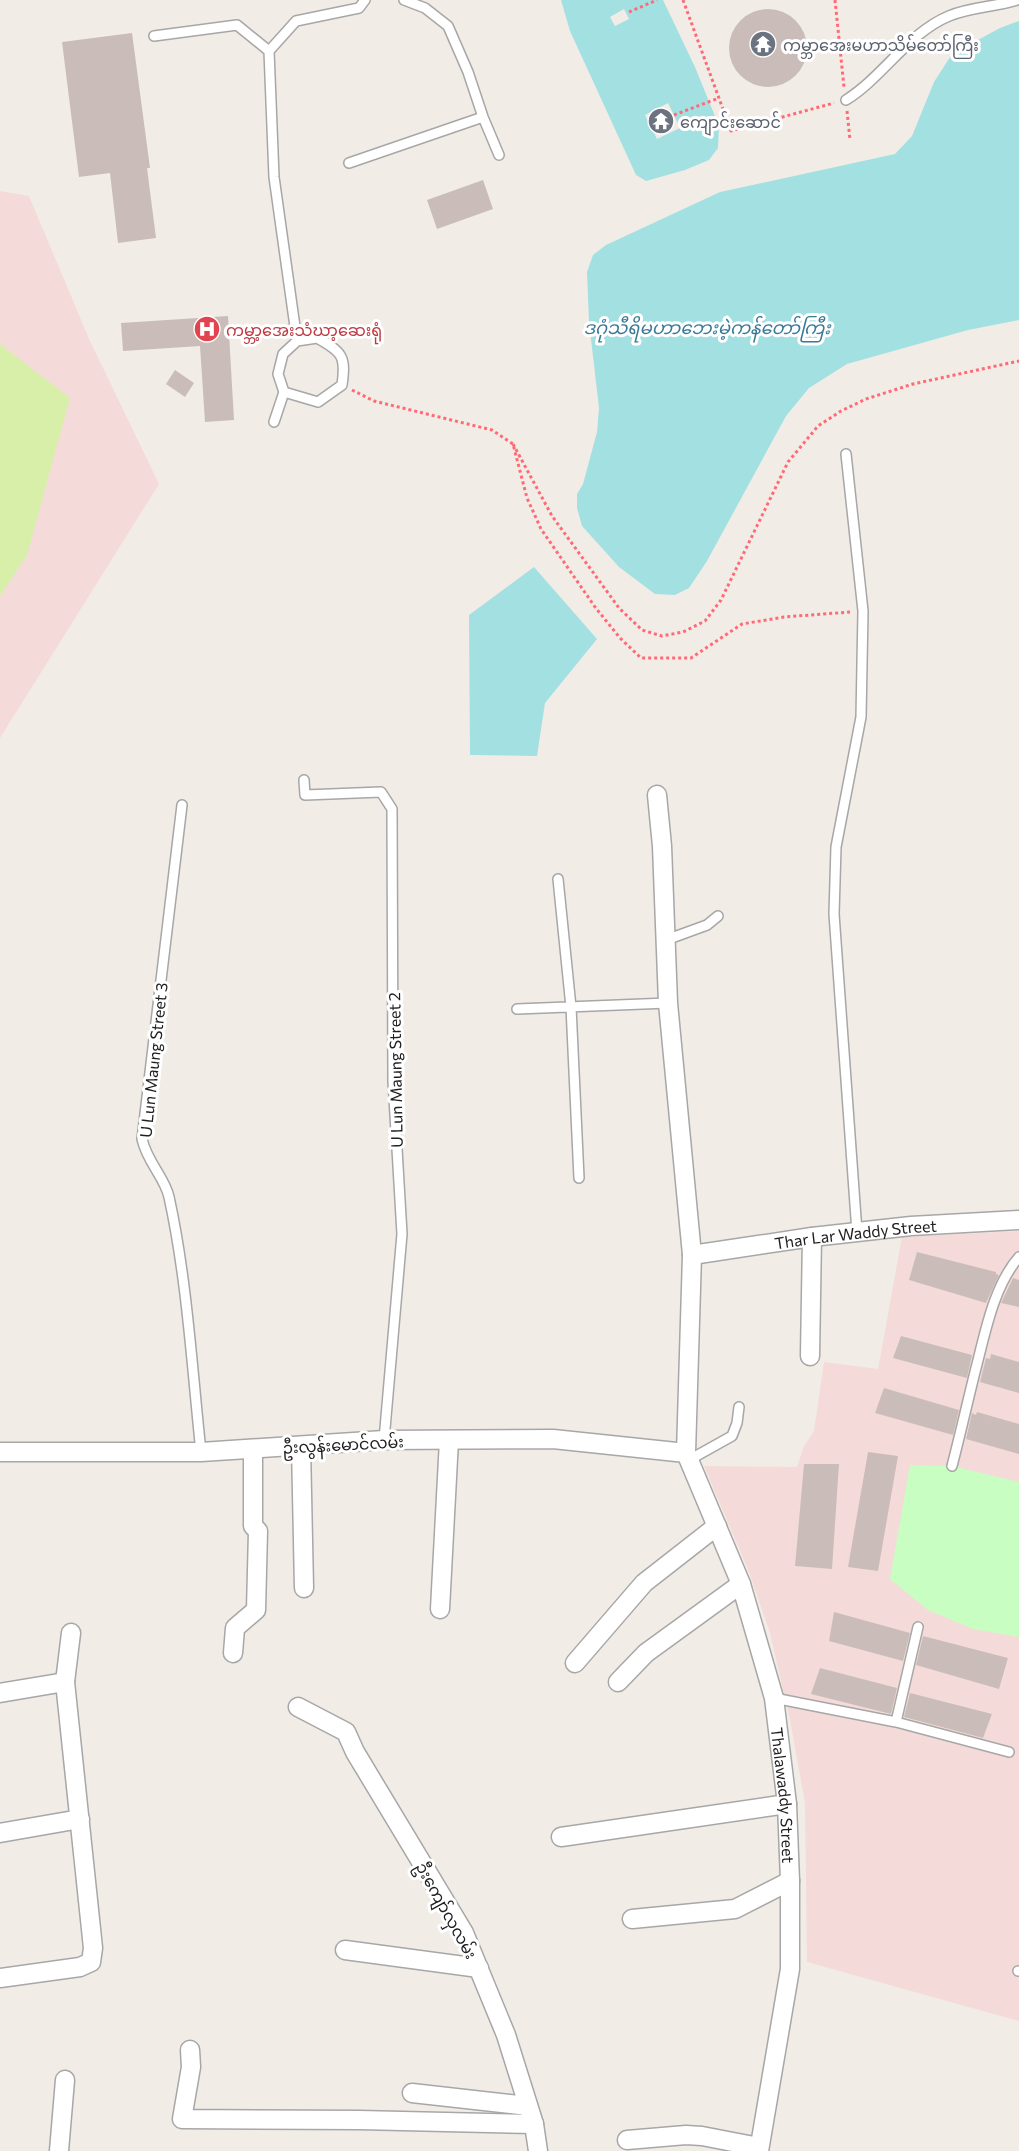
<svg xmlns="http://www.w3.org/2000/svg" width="1019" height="2151" font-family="Commissioner,'Noto Sans Myanmar',sans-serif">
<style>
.military{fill:#f4dbd9}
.grass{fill:#d8efa9}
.park{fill:#c8fec1}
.water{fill:#a3e0e2;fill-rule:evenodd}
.building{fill:#cabdb9}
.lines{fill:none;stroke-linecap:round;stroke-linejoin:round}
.service-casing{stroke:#a7a7a7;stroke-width:12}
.minor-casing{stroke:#a7a7a7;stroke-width:21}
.path{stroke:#ff6a76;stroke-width:3;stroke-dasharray:3 3;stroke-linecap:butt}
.service{stroke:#fff;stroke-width:9}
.minor{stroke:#fff;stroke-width:18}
.labels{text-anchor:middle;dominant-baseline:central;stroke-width:6;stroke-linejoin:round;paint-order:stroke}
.worship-label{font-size:16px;fill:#5b616d;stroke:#fff;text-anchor:start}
.health-label{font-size:16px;fill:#be3a42;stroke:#fff;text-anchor:start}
.street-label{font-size:16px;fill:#202020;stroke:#fff}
.water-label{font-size:18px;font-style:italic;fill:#3a7a97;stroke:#fff}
</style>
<rect width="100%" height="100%" fill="#f2ece6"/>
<path class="military" d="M0 191 29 196 90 341 159 484 0 738Z
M1019 1231V2021L807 1962 805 1803 790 1720 770 1633 749 1572 704 1466 797 1467 804 1446 814 1431 824 1362 878 1369 902 1237Z"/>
<path class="grass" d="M0 344 70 398 27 555 0 596Z"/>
<path class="park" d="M910 1465 952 1466 1019 1482V1637L973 1629 928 1610 890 1579Z"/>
<path class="water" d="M561 0H663L695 67 719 126 718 148 709 160 685 170 646 181 636 175 570 31ZM624 9 629 19 615 26 610 17ZM668 103 680 128 657 139 645 115Z
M1019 21V320L968 330 847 364 809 388 786 416 707 561 689 588 675 595 655 594 619 567 582 526 577 508V494L583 484 597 432 599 408 589 322 587 272 593 255 606 245 720 192 895 154 912 136 934 82 952 54 1000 28Z
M534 567 597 639 545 703 537 756 470 755 469 615Z"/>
<path class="building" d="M729 48a39 39 0 1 1 78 0a39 39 0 1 1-78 0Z
M132 33 150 168H147L156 238 118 243 110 173 79 177 62 42Z
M483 180 493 209 437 229 427 200Z
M228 316 234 420 205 422 200 346 123 351 121 323Z
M175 370 194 383 185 397 166 384Z
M917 1252 996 1272V1274L999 1275 986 1303 909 1280Z
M1013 1278 1019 1280V1307L1001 1303Z
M901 1336 972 1355 967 1378 893 1358Z
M991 1354 1019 1362V1393L980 1382 986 1358 990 1359Z
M884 1388 959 1410 953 1435 875 1413Z
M977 1412 1019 1424V1454L966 1439 972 1413 976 1415Z
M868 1452 898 1456 878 1571 848 1567Z
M804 1464H839L832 1569 795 1566Z
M834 1612 910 1633 903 1661 829 1641Z
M923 1636 1008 1658 999 1689 916 1665Z
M820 1668 897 1688 891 1714 811 1694Z
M910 1693 992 1714 983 1738 904 1717Z"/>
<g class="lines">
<defs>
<path id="service" d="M404 0 425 8 448 26 468 72 483 117 499 155
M154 36 237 25 269 51
M846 100C883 77 908 33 949 16 970 7 995 7 1017 0
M349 163 483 117
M317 338C343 352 346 357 342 385L318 402 284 392 278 374 283 354 297 341Z
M297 341 274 177 269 51 296 21 359 8 365 0
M274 422 284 392
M846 454 863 611 861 717 836 847 834 914 857 1232
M304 780 305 795 381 792 392 809 393 1081 402 1234 384 1440
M182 805 142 1139C147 1162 165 1178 169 1197 187 1279 192 1368 201 1452
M558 879 571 1007 579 1178
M666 940 707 925 718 916
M517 1009 668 1003
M689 1460 732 1436 737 1423 739 1407
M952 1466C960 1435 967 1404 975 1372 985 1334 993 1287 1019 1257
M774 1698 896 1722 1009 1752
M896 1722 918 1627
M1018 1971H1019"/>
<g id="minor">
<path id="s1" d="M657 795 662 846 668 1003 692 1255 686 1453 741 1584 774 1698 787 1804 790 1881V1969L759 2151"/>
<path id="s2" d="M692 1255 812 1237 911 1226 1019 1220"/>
<path d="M810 1356 812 1237"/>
<path d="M301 1446 304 1588"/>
<path d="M0 1452H201L384 1440 553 1439 686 1453"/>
<path d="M440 1609 449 1440"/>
<path d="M233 1653 235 1628 256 1610 258 1531 253 1526V1449"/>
<path d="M575 1663 644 1583 717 1526"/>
<path d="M618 1682 646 1653 741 1584"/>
<path d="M0 1693 65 1682"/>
<path d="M298 1707 346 1732 355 1752 464 1933 506 2035 534 2124 538 2151"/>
<path d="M0 1833 80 1819"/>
<path d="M561 1837 787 1804"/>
<path d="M632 1919 735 1909 790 1881"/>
<path d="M345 1950 479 1968"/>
<path d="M0 1978 80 1967 91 1962 93 1948 65 1682 71 1633"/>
<path d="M190 2050 191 2067 182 2119 359 2120 534 2124"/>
<path d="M412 2093 528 2106"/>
<path d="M627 2140 686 2135 702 2136 759 2147"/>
<path d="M59 2151 65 2080"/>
</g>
</defs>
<use href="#service" class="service-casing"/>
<use href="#minor" class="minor-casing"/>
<path class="path" d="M683 0 731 131 834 103
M835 0 844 87
M629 12 657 0
M847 111 850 140
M674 115 719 98
M352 390 374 401 492 430 513 444 527 498 541 529 595 607 620 638 641 658H691L742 624 784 617 850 612
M513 444 552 516 619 608 642 630 662 636 683 632 705 621 721 600 788 462 818 426 841 411 866 399 913 384 1019 361"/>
<use href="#service" class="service"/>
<use href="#minor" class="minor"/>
</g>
<defs>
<symbol id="temple-disc" viewBox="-11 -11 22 22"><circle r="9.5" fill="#6b7280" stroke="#fff"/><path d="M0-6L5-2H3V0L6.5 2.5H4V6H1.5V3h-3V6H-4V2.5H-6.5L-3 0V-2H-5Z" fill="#fff"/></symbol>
<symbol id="hospital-disc" viewBox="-11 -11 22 22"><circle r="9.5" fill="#e0444e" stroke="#fff"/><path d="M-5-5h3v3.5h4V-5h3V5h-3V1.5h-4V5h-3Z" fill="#fff"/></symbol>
</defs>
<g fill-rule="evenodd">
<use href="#temple-disc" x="748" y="29" width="30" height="30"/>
<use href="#temple-disc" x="646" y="106" width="30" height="30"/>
<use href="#hospital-disc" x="192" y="314" width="30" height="30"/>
</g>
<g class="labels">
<g class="worship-label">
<text x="783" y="44">ကမ္ဘာအေးမဟာသိမ်တော်ကြီး</text>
<text x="680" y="121">ကျောင်းဆောင်</text>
</g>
<g class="health-label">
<text x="226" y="329">ကမ္ဘာ့အေးသံဃာ့ဆေးရုံ</text>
</g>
<g class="street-label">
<text transform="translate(153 1060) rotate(-84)">U Lun Maung Street 3</text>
<text transform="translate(395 1070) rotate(-91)">U Lun Maung Street 2</text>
<text stroke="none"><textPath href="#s2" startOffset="165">Thar Lar Waddy Street</textPath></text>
<text transform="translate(343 1444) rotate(-3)">ဦးလွန်းမောင်လမ်း</text>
<text stroke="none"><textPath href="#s1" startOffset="1018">Thalawaddy Street</textPath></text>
<text transform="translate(447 1910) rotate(61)">ဦးကျော်လှလမ်း</text>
</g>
<g class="water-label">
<text x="707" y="327">ဒဂုံသီရိမဟာဘေးမဲ့ကန်တော်ကြီး</text>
</g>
</g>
</svg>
